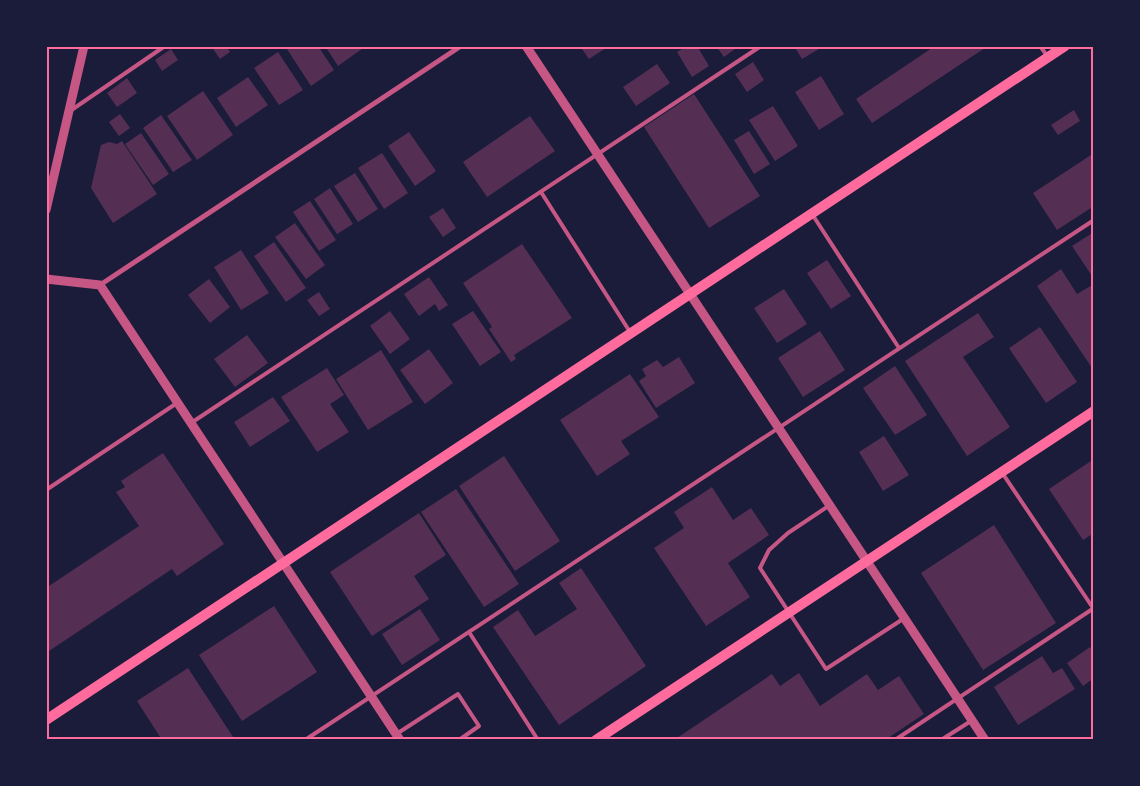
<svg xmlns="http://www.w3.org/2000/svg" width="1140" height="786" font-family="'Noto Sans',sans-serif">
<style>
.building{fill:#542f53}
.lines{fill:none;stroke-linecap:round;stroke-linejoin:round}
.service{stroke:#c65784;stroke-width:4}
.minor{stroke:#c65784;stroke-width:5}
.tertiary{stroke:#c65784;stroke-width:9}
.secondary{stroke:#ff6b9d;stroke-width:10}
.neatline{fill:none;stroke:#ff6b9d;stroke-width:2}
</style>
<rect width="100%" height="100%" fill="#1b1b3a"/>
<path class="building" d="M211 46H226L230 52 220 59Z
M285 46H318L334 70 311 86Z
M325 46H366L338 66Z
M580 46H609L589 59Z
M687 46H697L709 66 692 77 677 52Z
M716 46H739L724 57Z
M794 46H817L819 49 802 59Z
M935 46H988L872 123 856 99Z
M171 49 178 60 162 71 155 60Z
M278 52 303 90 279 105 254 68Z
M753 62 764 80 747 92 735 74Z
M657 64 670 83 636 106 623 87Z
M821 76 844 114 819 130 795 92Z
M248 77 268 105 236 127 217 98Z
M127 78 137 93 117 107 107 93Z
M203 91 233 135 197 160 167 116Z
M694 94 760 196 709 228 644 127Z
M773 106 798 146 775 161 749 120Z
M1074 110 1080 121 1058 135 1051 125Z
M120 114 130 128 119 136 109 122Z
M161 115 192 160 173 172 143 128Z
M530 116 555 151 487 197 463 162Z
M749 131 770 164 754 174 734 140Z
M409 132 436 171 415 186 388 146Z
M141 133 169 174 153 185 125 144Z
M122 141 157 194 113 223 91 188 101 145 109 142 117 144Z
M382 153 408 193 384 209 358 168Z
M1094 153V206L1057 230 1033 193Z
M355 173 378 209 358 222 334 186Z
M330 188 353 224 337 234 314 199Z
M310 201 336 240 319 251 293 212Z
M443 208 456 228 443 237 429 217Z
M295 223 325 265 306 279 275 237Z
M1094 232V279L1072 246Z
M274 242 306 288 286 302 254 256Z
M522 244 572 318 514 355 516 359 511 362 489 329 492 327 463 283Z
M241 250 269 293 241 310 214 267Z
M827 260 851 296 831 309 807 273Z
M1061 269 1077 294 1094 284V371L1037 286Z
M429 277 448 305 439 311 435 304 419 316 404 294Z
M209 279 230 307 210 323 188 295Z
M784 289 807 324 777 343 754 308Z
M319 292 330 309 319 316 307 300Z
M390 311 410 339 390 354 370 326Z
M473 311 501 352 480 366 452 324Z
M978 313 994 337 963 357 1010 427 967 456 905 361Z
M1040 327 1077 382 1046 403 1009 348Z
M820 331 845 370 803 397 778 358Z
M247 335 268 363 235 387 214 359Z
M429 349 453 383 425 404 400 370Z
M381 350 413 402 368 430 336 379Z
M679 357 695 383 656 408 639 381 646 376 642 369 657 360 663 367Z
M895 366 927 415 895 435 863 388Z
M327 368 344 395 330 404 349 432 317 452 281 397Z
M630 374 659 417 621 441 630 454 597 476 560 420Z
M273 397 290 421 250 447 234 422Z
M884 436 909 475 883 491 859 452Z
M163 453 224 544 177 576 172 569 46 653V588L139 526 116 492 125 487 121 481Z
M504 456 560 541 515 571 459 486Z
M1094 459V533L1083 540 1049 489Z
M712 487 733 520 751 508 769 535 728 563 750 597 706 626 654 548 684 528 674 512Z
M456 489 519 584 484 607 421 512Z
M419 513 446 555 414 576 429 599 372 636 330 572Z
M994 525 1056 623 983 670 921 573Z
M581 568 646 666 559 725 493 627 518 610 535 636 577 609 559 583Z
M274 606 317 672 242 721 199 655Z
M420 609 440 640 402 665 382 634Z
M1090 647 1094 653V678L1083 686 1067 663Z
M1042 656 1053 673 1062 668 1075 689 1018 725 994 687Z
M188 668 235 740H162L137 701Z
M799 673 820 706 867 674 878 690 899 676 924 714 885 740H674L772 674 780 686Z"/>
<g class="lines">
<path class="service" d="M1040 46 1048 57
M70 111 165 46
M541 192 630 332
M812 214 899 348
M191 423 761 46
M1003 474 1093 608
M46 490 177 403
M830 505 788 533 769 550 760 568 826 669 903 619
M469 632 538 740
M398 733 458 694 479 726 459 740
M305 740 1094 220
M895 740 1094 608
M941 740 971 721"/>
<path class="minor" d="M100 285 461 46"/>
<path class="tertiary" d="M526 46 985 740
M46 210 84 46
M46 279 100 285 400 740"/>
<path class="secondary" d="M46 720 1065 46
M596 740 1094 411"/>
</g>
<rect width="1140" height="786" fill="none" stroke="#1b1b3a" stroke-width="95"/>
<rect x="48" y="48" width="1044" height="690" class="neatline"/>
</svg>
